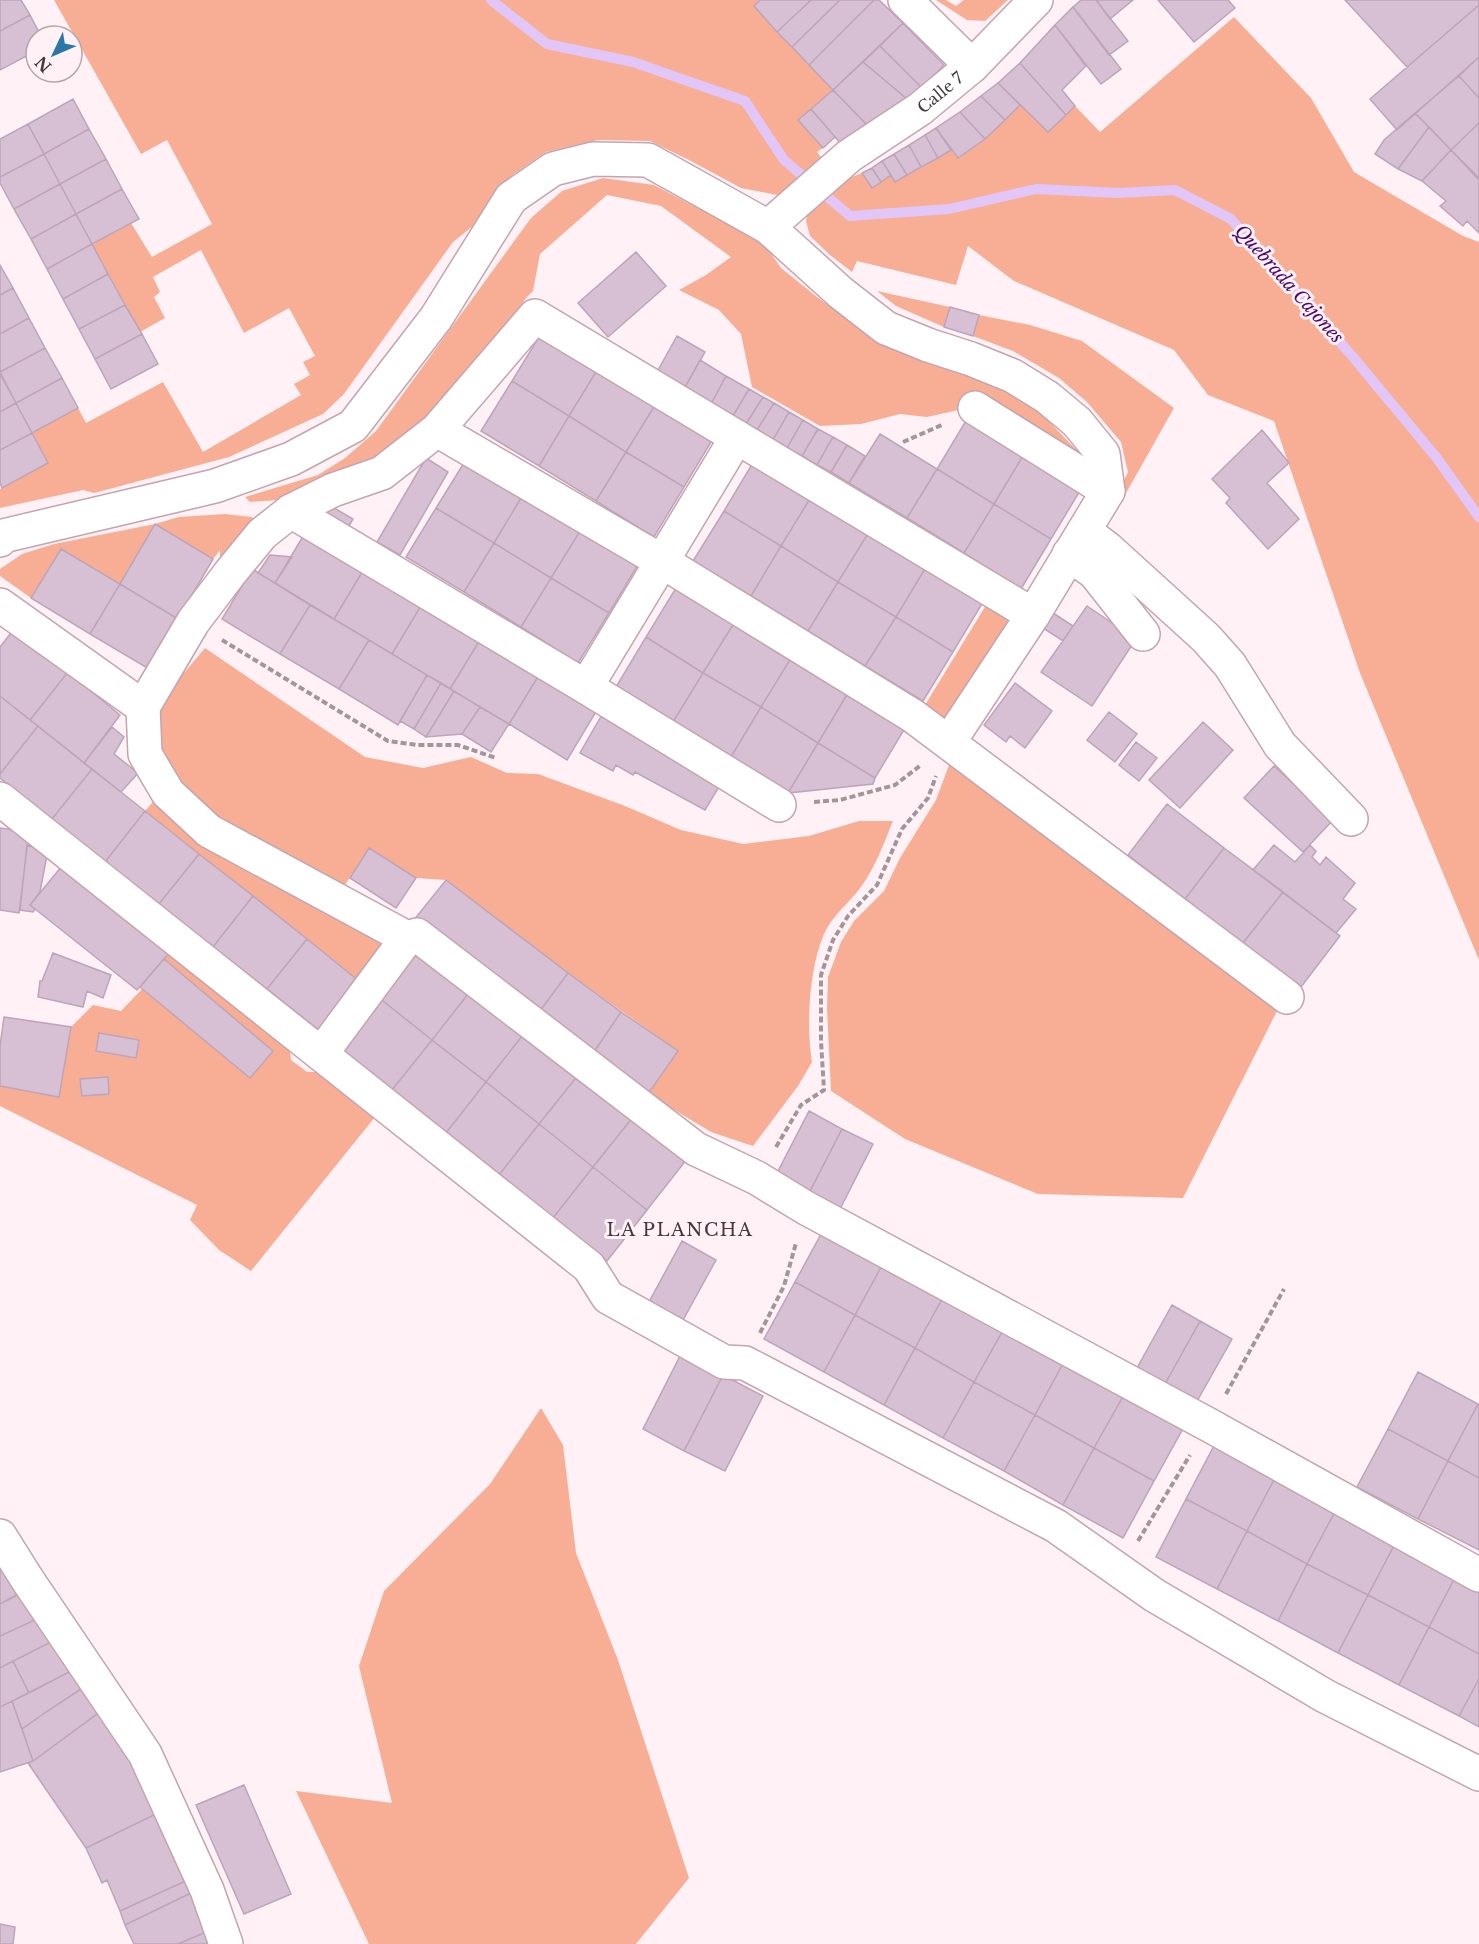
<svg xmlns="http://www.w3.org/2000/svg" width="1479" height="1944" font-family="'Libre Baskerville',serif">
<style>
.green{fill:#f7ae95}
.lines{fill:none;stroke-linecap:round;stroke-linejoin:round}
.stream{stroke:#e2c6f8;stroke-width:10}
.building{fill:#d8c0d4;stroke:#bda4b8;stroke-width:1.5}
.minor-casing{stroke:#c3a5af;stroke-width:36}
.path{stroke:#a3969a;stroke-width:4;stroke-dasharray:6 3;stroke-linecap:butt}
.minor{stroke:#fff;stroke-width:33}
.labels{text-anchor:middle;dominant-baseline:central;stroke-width:6;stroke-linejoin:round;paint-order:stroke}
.street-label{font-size:16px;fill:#44383c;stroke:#fff1f6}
.water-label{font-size:18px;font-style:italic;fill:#49066a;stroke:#fff1f6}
.neighbourhood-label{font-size:18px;letter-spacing:1.5px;fill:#44383c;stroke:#fff1f6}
</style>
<rect width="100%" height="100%" fill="#fff1f6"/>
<path class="green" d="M54 0H760L777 32 833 90 798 120 823 148 817 152 823 160 782 196 741 188 689 160 650 141 598 140 546 152 511 176 473 226 453 242 344 394 323 414 229 457 94 493 83 490 0 508V489L48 463 32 433 78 408 86 423 163 382 203 452 301 395 294 384 310 375 303 362 315 356 289 308 244 333 201 250 153 277 160 292 154 297 165 318 140 332 92 244 131 223 152 257 212 224 167 140 141 154Z
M936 0H946L956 6 964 0H1008L985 21 967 20Z
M1234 17 1311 98 1354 172 1463 236 1479 242V960L1360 673 1274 421 1208 395 1174 350 1014 281 968 246 956 285 857 261 852 272 830 255 810 236 806 221 808 212 839 182 862 173 872 187 891 175H907L951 150 958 158 985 139 1020 105 1048 132 1075 106 1100 132Z
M603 178 654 185 764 243 781 268 817 297 882 344 913 358 965 375 999 388 1040 412 1088 462 974 405 954 411 927 417 900 414 861 424 820 426 752 387 741 334 719 310 679 290 706 275 731 257 661 206 607 195 540 254 533 291 526 298 492 350 458 389 411 433 385 453 311 490 278 500 250 502 245 497 318 475 345 458 376 431 531 218 562 191Z
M877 291 950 307 944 327 896 306Z
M979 315 1030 325 1082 341 1174 408 1112 518 1108 515 1128 472 1121 442 1087 402 1059 378 1013 351 973 336Z
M225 514 252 517 256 524 220 559V550L213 559 155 524 120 584 61 549 31 598 0 576V569L22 554 54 544 155 524 179 517Z
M988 602 1009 619 947 721 925 705Z
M205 648 365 757 423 768 471 757 507 773 538 774 625 806 681 830 743 844 809 836 859 821H893C884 843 875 868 861 887 849 903 832 916 824 934 809 968 806 1026 812 1062L798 1086 753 1146 711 1132 648 1094 678 1051 568 973 446 880 416 878 369 848 341 891 212 823 155 751 156 725 162 699Z
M952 757 1279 1007 1183 1198 1038 1194 905 1139 831 1091 827 1008 828 977 841 942 854 921 884 891 900 858 936 800Z
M159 795 379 939 381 952 360 982 145 811Z
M169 953 278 1041 290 1051 291 1060 307 1072H318L375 1117 251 1271 219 1250 190 1220 197 1205 0 1106V1086L71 1027 93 1005 121 1011 142 989 250 1078 273 1051 164 959Z
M541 1408 563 1445 576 1553 618 1660 689 1878 636 1944H369L296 1791 392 1803 359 1666 384 1591 490 1484Z"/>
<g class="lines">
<path class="stream" d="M491 0 547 44 633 62 745 101 784 160 850 216 949 209 1036 189 1119 193 1175 190 1231 219 1353 357 1436 457 1479 517"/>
</g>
<path class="building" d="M0 0H21L30 15 0 31Z
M760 0H811L777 32 754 6Z
M811 0H840L792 47 777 32Z
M840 0H874L809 65 792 47Z
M874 0H879L903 23 833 90 809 65Z
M1081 0H1096L1128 41 1109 55 1073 7Z
M1096 0H1133L1110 19Z
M1158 0H1228L1235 8 1194 42Z
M1345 0H1479V5L1407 67Z
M1479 5V57L1397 130 1370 99Z
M1073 7 1121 69 1101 84 1055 25Z
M30 15 41 36H36V51L0 70V31Z
M903 23 944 65 922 88 880 46Z
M1055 25 1086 66 1062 90 1075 106 1066 115 1020 63Z
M880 46 922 88 907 99 863 62Z
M1479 57V98L1459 76Z
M863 62 907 99 867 125 833 90Z
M1020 63 1066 115 1048 132 998 83Z
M1459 76 1479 98V123L1451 150 1415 113Z
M998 83 1020 105 1005 120 981 96Z
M833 90 867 125 841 144 811 109Z
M981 96 1005 120 985 139 960 112Z
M73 99 89 129 44 154 28 124Z
M811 109 835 137 823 148 798 120Z
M960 112 985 139 958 158 936 128Z
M1415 113 1429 127 1398 169 1375 154 1384 140Z
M1479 123V178L1451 150Z
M28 124 44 154 0 177V139Z
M1429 127 1451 150 1422 181 1398 169Z
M936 128 951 150 938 158 925 135Z
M89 129 106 159 60 184 44 154Z
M925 135 938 158 921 167 909 145Z
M909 145 921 167 907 175 894 154Z
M1451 150 1479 180V233L1467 221 1463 226 1440 206 1446 201 1422 181Z
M44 154 60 184 14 209 0 183V177Z
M894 154 907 175 895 182 882 161Z
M106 159 122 189 76 214 60 184Z
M882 161 891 175 881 182 872 168Z
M872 168 881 182 872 188 862 173Z
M60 184 76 214 31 239 14 209Z
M122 189 139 219 92 244 76 214Z
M76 214 92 244 47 269 31 239Z
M92 244 108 274 63 299 47 269Z
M636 252 666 286 608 337 578 303Z
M0 265 13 288 0 295Z
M108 274 125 305 79 329 63 299Z
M13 288 29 318 0 334V295Z
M125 305 142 334 95 359 79 329Z
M950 307 979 315 973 336 944 327Z
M29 318 45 348 0 372V334Z
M542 332 599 367 569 416 512 381Z
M142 334 158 364 111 389 95 359Z
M677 336 705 352 684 389 657 372Z
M45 348 62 378 16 403 0 372Z
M700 360 726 376 711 404 684 389Z
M599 367 657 402 626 452 569 416Z
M0 374 16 403 0 412Z
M726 376 749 389 733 416 711 404Z
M62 378 78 408 32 433 16 403Z
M512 381 569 416 539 466 481 431Z
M749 389 763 397 746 424 733 416Z
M763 397 774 403 757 430 746 424Z
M657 402 714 437 684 487 626 452Z
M16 403 32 433 0 450V412Z
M774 403 789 412 773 440 757 430Z
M789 412 803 420 787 448 773 440Z
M569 416 626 452 596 501 539 466Z
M967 419 1024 454 994 504 937 469Z
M803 420 818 429 802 456 787 448Z
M818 429 833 437 817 465 802 456Z
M1262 430 1289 463 1267 483 1299 519 1268 549 1226 503 1230 498 1212 479Z
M32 433 48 463 2 488 0 483V450Z
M880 434 937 469 907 518 849 483Z
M833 437 847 445 831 472 817 465Z
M847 445 865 456 849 483 831 472Z
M626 452 684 487 654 537 596 501Z
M1024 454 1081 489 1051 539 994 504Z
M426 458 448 472 400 555 377 542Z
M467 458 524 493 494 543 436 508Z
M754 461 811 497 781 546 724 511Z
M937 469 994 504 964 553 907 518Z
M524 493 582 528 551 578 494 543Z
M811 497 869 532 838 582 781 546Z
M324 502 353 519 346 531 317 514Z
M994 504 1051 539 1021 589 964 553Z
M436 508 494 543 464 592 406 557Z
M724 511 781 546 751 596 693 561Z
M155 524 213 559 178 619 120 584Z
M582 528 639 563 609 613 551 578Z
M869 532 926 567 896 617 838 582Z
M305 533 364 569 334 619 275 583Z
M494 543 551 578 521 627 464 592Z
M781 546 838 582 808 631 751 596Z
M61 549 120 584 90 634 31 598Z
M270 555 292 557 275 583 258 573Z
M926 567 983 602 953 652 896 617Z
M252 569 310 605 280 654 222 619Z
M364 569 422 604 392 654 334 619Z
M551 578 609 613 578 663 521 627Z
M838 582 896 617 865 666 808 631Z
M120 584 178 619 149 669 90 634Z
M676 588 734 623 703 673 646 637Z
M422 604 480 640 450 689 392 654Z
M310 605 369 640 339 689 280 654Z
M1087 606 1136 639 1092 706 1041 672Z
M1053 613 1073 626 1063 641 1043 628Z
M896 617 953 652 923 701 865 666Z
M734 623 791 658 761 707 703 673Z
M14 629 68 672 30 720 0 696V647Z
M646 637 703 673 673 722 616 687Z
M369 640 427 675 398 725 339 689Z
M480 640 539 675 509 724 450 689Z
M791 658 848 693 818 743 761 707Z
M68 672 120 715 84 763 30 720Z
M703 673 761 707 731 757 673 722Z
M427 675 441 683 414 729 400 721Z
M539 675 597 710 567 760 509 724Z
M441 683 454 691 426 737 414 729Z
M1015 683 1052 711 1025 748 1010 736 1006 742 984 725Z
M454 691 480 707 462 734 426 737Z
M848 693 905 728 875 778 818 743Z
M0 696 38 726 0 774Z
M480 707 509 724 491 752 462 734Z
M761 707 818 743 788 793 731 757Z
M1109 712 1137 734 1115 762 1087 740Z
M603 713 723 780 705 810 635 772 633 775 616 765 613 771 580 753Z
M1203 722 1233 750 1180 808 1149 780Z
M38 726 92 769 52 819 0 778V774Z
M112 727 124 737 114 754 138 773 121 792 84 763Z
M1136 742 1157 758 1139 781 1119 765Z
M818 743 875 778 873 784 788 793Z
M1274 766 1333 820 1303 852 1244 798Z
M92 769 145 811 105 862 52 819Z
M1167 804 1224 848 1185 899 1128 855Z
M145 811 199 854 159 904 105 862Z
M0 828 29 832 19 913 0 910Z
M27 845 37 848 47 855 40 892 30 905 35 909 33 912 20 910Z
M1274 845 1295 862 1310 845 1316 851 1312 857 1320 865 1326 857 1355 883 1343 899 1356 909 1336 933 1253 870Z
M369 848 416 878 396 908 350 878Z
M1224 848 1283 892 1243 943 1185 899Z
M199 854 253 896 213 947 159 904Z
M62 866 169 953 137 990 30 905Z
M446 880 568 973 537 1015 413 921Z
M1283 892 1340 936 1301 987 1243 943Z
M253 896 307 939 267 989 213 947Z
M307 939 360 982 321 1032 267 989Z
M418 946 472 989 432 1040 378 997Z
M53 953 111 975 103 998 87 991 83 1007 38 997 40 981H42Z
M164 959 273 1051 250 1078 140 987Z
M568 973 621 1012 592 1055 537 1015Z
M472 989 526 1031 486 1082 432 1040Z
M378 997 432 1040 392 1090 338 1048Z
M621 1012 678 1051 648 1094 592 1055Z
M4 1017 71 1027 59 1097 0 1086V1046Z
M526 1031 579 1074 539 1124 486 1082Z
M99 1033 139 1040 136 1058 96 1051Z
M432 1040 486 1082 446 1133 392 1090Z
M579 1074 633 1117 593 1167 539 1124Z
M108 1077 109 1094 82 1096 80 1079Z
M486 1082 539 1124 499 1175 446 1133Z
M809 1111 842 1129 807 1197 774 1179Z
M633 1117 687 1159 647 1210 593 1167Z
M539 1124 593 1167 553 1218 499 1175Z
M842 1129 873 1144 838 1213 807 1197Z
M593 1167 647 1210 607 1261 553 1218Z
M826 1225 886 1258 855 1315 795 1282Z
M682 1241 716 1260 683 1320 649 1302Z
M886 1258 946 1292 915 1348 855 1315Z
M795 1282 855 1315 824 1372 764 1339Z
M946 1292 1006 1325 974 1382 915 1348Z
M1172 1305 1200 1321 1160 1393 1132 1377Z
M855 1315 915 1348 884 1405 824 1372Z
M1200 1321 1232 1339 1192 1410 1160 1393Z
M1006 1325 1066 1358 1035 1415 974 1382Z
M915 1348 974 1382 943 1438 884 1405Z
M681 1354 723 1375 684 1451 643 1429Z
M1066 1358 1126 1391 1094 1448 1035 1415Z
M1418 1372 1478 1404 1448 1461 1388 1429Z
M723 1375 763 1396 725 1471 684 1451Z
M974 1382 1035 1415 1004 1471 943 1438Z
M1126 1391 1185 1425 1154 1481 1094 1448Z
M1478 1404 1479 1405V1478L1448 1461Z
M1035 1415 1094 1448 1063 1505 1004 1471Z
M1388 1429 1448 1461 1418 1519 1357 1487Z
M1216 1442 1277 1474 1247 1531 1186 1499Z
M1094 1448 1154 1481 1123 1538 1063 1505Z
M1448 1461 1479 1478V1550L1418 1519Z
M1277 1474 1338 1506 1307 1564 1247 1531Z
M1186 1499 1247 1531 1217 1589 1156 1557Z
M1338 1506 1398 1538 1368 1595 1307 1564Z
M1247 1531 1307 1564 1278 1621 1217 1589Z
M1398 1538 1459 1570 1429 1627 1368 1595Z
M1307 1564 1368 1595 1338 1653 1278 1621Z
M3 1566 18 1594 0 1604V1567Z
M1459 1570 1479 1581V1654L1429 1627Z
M23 1592 39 1618 0 1636V1604Z
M1368 1595 1429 1627 1399 1685 1338 1653Z
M39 1618 55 1640 0 1668V1636Z
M1429 1627 1479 1654V1679L1459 1716 1399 1685Z
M55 1640 73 1670 29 1693 13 1661Z
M13 1661 29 1693 0 1707V1668Z
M73 1670 84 1687 46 1712 22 1729 12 1701Z
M1479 1679V1727L1459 1716Z
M84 1687 101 1711 33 1761 22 1729 46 1712Z
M12 1701 33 1761 0 1772V1707Z
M101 1711 133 1757 160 1812 86 1848 28 1763 33 1761Z
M244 1785 291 1894 244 1914 196 1805Z
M160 1812 192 1878 120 1911 107 1880 102 1883 86 1848Z
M192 1878 197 1890 125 1925 120 1911Z
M197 1890 211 1930 178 1944H134L125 1925Z
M0 1924 15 1927 13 1944H0Z
M211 1930 215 1944H178Z"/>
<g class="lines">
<defs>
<g id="minor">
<path d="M905 0 972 66"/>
<path id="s1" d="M768 227 849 156 920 109 972 66 1036 0"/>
<path d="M975 408 1108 491"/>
<path d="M437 430 663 562 913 716 1287 997"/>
<path d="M291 511 586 687 779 805"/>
<path d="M1084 531 1108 549 1206 638 1230 665 1280 745 1351 819"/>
<path d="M0 540 3 536 215 486 291 459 353 426 436 318 511 198 553 169 593 159 648 160 768 227 841 293 886 328 928 345 971 359 1013 376 1047 397 1077 422 1103 454 1108 491 1033 615 949 742"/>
<path d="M1069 554 1095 573 1143 634"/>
<path d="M0 605 143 707 145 754 168 793 209 831 407 938 417 935 696 1149 757 1178 806 1208 1209 1425 1479 1575"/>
<path d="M586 687 737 437"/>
<path d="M143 707 193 622 230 573 262 534 291 511 333 490 382 473 437 430 535 316 1033 615"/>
<path d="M0 799 589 1267 608 1297 724 1362 745 1363 1056 1526 1154 1595 1325 1696 1479 1774"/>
<path d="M321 1054 407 938"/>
<path d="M0 1536 27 1579 145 1754 207 1890 226 1944"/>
</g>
</defs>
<use href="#minor" class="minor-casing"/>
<path class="path" d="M903 442 944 424
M222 640 388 741 418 745H458L496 758
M814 802 840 800 895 785 921 765
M776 1147 801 1105 824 1090 821 1041V975L833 940 848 916 877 885 902 829 928 798 936 776
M760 1333 784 1286 796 1243
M1226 1394 1284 1289
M1138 1541 1190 1455"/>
<use href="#minor" class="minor"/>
</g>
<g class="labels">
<g class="street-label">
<text stroke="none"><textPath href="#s1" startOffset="219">Calle 7</textPath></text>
</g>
<g class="water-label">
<text transform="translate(1289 284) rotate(48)">Quebrada Cajones</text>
</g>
<g class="neighbourhood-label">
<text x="680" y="1230">LA PLANCHA</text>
</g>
</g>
<g transform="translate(54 54) rotate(226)"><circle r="28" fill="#fff1f6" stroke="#b4a7ac" stroke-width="1.5"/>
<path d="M0-4.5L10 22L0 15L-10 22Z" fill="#2b77aa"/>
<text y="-9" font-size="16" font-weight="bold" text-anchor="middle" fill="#44383c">N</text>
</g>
</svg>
